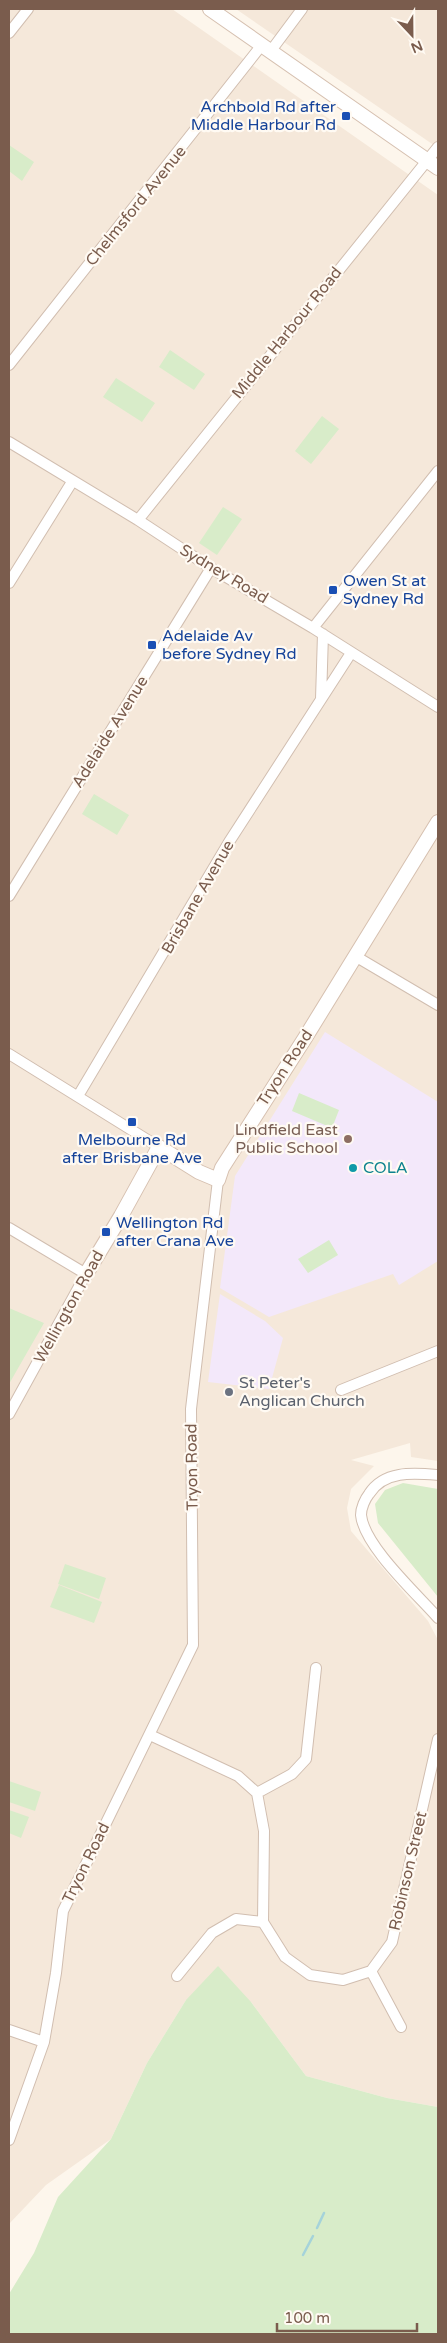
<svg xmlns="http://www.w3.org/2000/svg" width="447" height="2343" font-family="'Varela Round',sans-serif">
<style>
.residential{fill:#f5e8da}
.education{fill:#f3e8fa}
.green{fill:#d8ecc9}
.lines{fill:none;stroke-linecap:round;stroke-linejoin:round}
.stream{stroke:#a5d3da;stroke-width:2.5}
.street-casing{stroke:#d1beb0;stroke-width:12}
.secondary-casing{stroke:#d6c0b0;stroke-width:16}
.street{stroke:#fff;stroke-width:10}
.secondary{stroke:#fff;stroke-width:14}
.transit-dot{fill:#1a4fb4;stroke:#fffaf3;stroke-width:2}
.education-dot{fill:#8d6e63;stroke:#fffaf3;stroke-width:2}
.culture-dot{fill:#0f9aa8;stroke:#fffaf3;stroke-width:2}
.worship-dot{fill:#6b7280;stroke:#fffaf3;stroke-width:2}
.labels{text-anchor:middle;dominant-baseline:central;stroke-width:4.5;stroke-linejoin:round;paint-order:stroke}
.transit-label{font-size:16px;fill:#164399;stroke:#fffaf3;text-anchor:start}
.street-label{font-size:16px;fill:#7a5c4d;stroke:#fffaf3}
.education-label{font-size:16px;fill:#785e54;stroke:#fffaf3;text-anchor:end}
.culture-label{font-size:16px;fill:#0d838f;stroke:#fffaf3;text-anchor:start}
.worship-label{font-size:16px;fill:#5b616d;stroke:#fffaf3;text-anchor:start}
</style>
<rect width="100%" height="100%" fill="#fdf6ec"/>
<path class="residential" d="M9 9H172L438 195V1461L411 1457 410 1443 351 1460 374 1466 351 1489 347 1508 351 1531 428 1621 438 1640V2107L387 2098 306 2076 251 2002 186 2000 147 2063 111 2139 46 2185 9 2224Z
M236 9H438V148L265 29Z"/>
<path class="education" d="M325 1032 438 1102V1261L399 1285 393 1274 269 1317 220 1288 235 1176Z
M220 1294 265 1321 283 1338 269 1389 208 1382Z"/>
<path class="green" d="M9 145 34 162 22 181 9 171Z
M170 350 205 374 194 390 159 367Z
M116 378 155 403 142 422 103 397Z
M322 416 339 429 311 464 295 451Z
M223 507 242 519 217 555 199 543Z
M94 794 129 815 117 835 82 814Z
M299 1093 339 1110 332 1128 292 1111Z
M329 1240 338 1255 308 1273 298 1259Z
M9 1308 44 1323 9 1384Z
M403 1483 438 1489V1597L378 1523 375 1504 385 1490Z
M65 1564 106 1578 99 1599 58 1584Z
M59 1585 102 1602 94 1623 50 1607Z
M9 1781 41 1792 35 1811 9 1802Z
M9 1810 29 1817 21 1838 9 1833Z
M218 1966 251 2002 306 2076 387 2098 438 2107V2334H9V2294L34 2253 58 2197 111 2139 147 2063 186 2000Z"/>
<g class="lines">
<path class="stream" d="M317 2228 324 2213
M303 2255 313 2236"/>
<defs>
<path id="street" d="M9 33 28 9
M270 52 302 9
M9 365 261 46
M9 442 138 520 211 568 313 628 438 707
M138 520 438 147
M9 583 72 482
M313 628 438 471
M321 699 323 634
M9 896 211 568
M355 956 438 1005
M9 1054 159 1147
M78 1096 229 842 351 653
M9 1228 86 1274 9 1414
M341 1390 438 1351
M438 1475C414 1473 384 1470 369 1494 365 1499 361 1508 361 1515 364 1546 417 1594 438 1618
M150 1735 238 1776 257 1793 264 1831 263 1922 285 1957 310 1975 343 1980 371 1971 392 1942 438 1739
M257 1793 292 1774 306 1759 316 1668
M371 1971 401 2027
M177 1976 212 1933 236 1919 263 1922
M9 2030 44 2042
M9 2140 44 2042 56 1973 63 1911 193 1645 191 1409 218 1180"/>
<path id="secondary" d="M210 9 438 168
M86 1274 121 1216 159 1147 199 1172 218 1180 222 1168 305 1038 438 822"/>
</defs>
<use href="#street" class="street-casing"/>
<use href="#secondary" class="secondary-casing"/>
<use href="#street" class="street"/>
<use href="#secondary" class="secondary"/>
</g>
<g class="transit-dot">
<rect x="341" y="111" width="10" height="10" rx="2.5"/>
<rect x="328" y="585" width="10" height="10" rx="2.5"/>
<rect x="147" y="640" width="10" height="10" rx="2.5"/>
<rect x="127" y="1117" width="10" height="10" rx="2.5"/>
<rect x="101" y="1227" width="10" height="10" rx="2.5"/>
</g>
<circle class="education-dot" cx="348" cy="1139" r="5"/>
<circle class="culture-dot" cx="353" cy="1168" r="5"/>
<circle class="worship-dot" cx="229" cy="1392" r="5"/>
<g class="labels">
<g class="transit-label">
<text x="336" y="107" text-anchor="end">Archbold Rd after<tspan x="336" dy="18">Middle Harbour Rd</tspan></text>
<text x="343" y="581">Owen St at<tspan x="343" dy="18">Sydney Rd</tspan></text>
<text x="162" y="636">Adelaide Av<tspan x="162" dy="18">before Sydney Rd</tspan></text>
<text x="132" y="1140" text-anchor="middle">Melbourne Rd<tspan x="132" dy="18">after Brisbane Ave</tspan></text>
<text x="116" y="1223">Wellington Rd<tspan x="116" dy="18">after Crana Ave</tspan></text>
</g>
<g class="street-label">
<text transform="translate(136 206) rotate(-51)">Chelmsford Avenue</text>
<text transform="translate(287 333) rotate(-51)">Middle Harbour Road</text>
<text transform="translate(224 574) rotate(31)">Sydney Road</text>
<text transform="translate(110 732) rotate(-58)">Adelaide Avenue</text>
<text transform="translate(198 897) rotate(-60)">Brisbane Avenue</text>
<text transform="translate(285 1068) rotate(-57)">Tryon Road</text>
<text transform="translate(69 1307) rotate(-61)">Wellington Road</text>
<text transform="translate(192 1467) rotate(-91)">Tryon Road</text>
<text transform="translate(86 1863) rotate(-64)">Tryon Road</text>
<text transform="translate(408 1871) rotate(-77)">Robinson Street</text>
</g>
<g class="education-label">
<text x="338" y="1130">Lindfield East<tspan x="338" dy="18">Public School</tspan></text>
</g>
<g class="culture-label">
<text x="363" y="1168">COLA</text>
</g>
<g class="worship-label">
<text x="239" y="1383">St Peter's<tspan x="239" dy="18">Anglican Church</tspan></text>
</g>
</g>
<rect width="447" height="2343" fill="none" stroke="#7a5c4d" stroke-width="20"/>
<g transform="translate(412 35) rotate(158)" stroke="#fffaf3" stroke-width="4" paint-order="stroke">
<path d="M0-4L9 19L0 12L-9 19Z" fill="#7a5c4d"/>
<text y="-8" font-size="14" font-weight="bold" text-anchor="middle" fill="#7a5c4d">N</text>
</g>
<path d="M277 2323v8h140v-8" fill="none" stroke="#7a5c4d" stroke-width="2.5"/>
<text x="284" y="2323" font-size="15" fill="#7a5c4d" stroke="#fffaf3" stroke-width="4" paint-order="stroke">100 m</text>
</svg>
